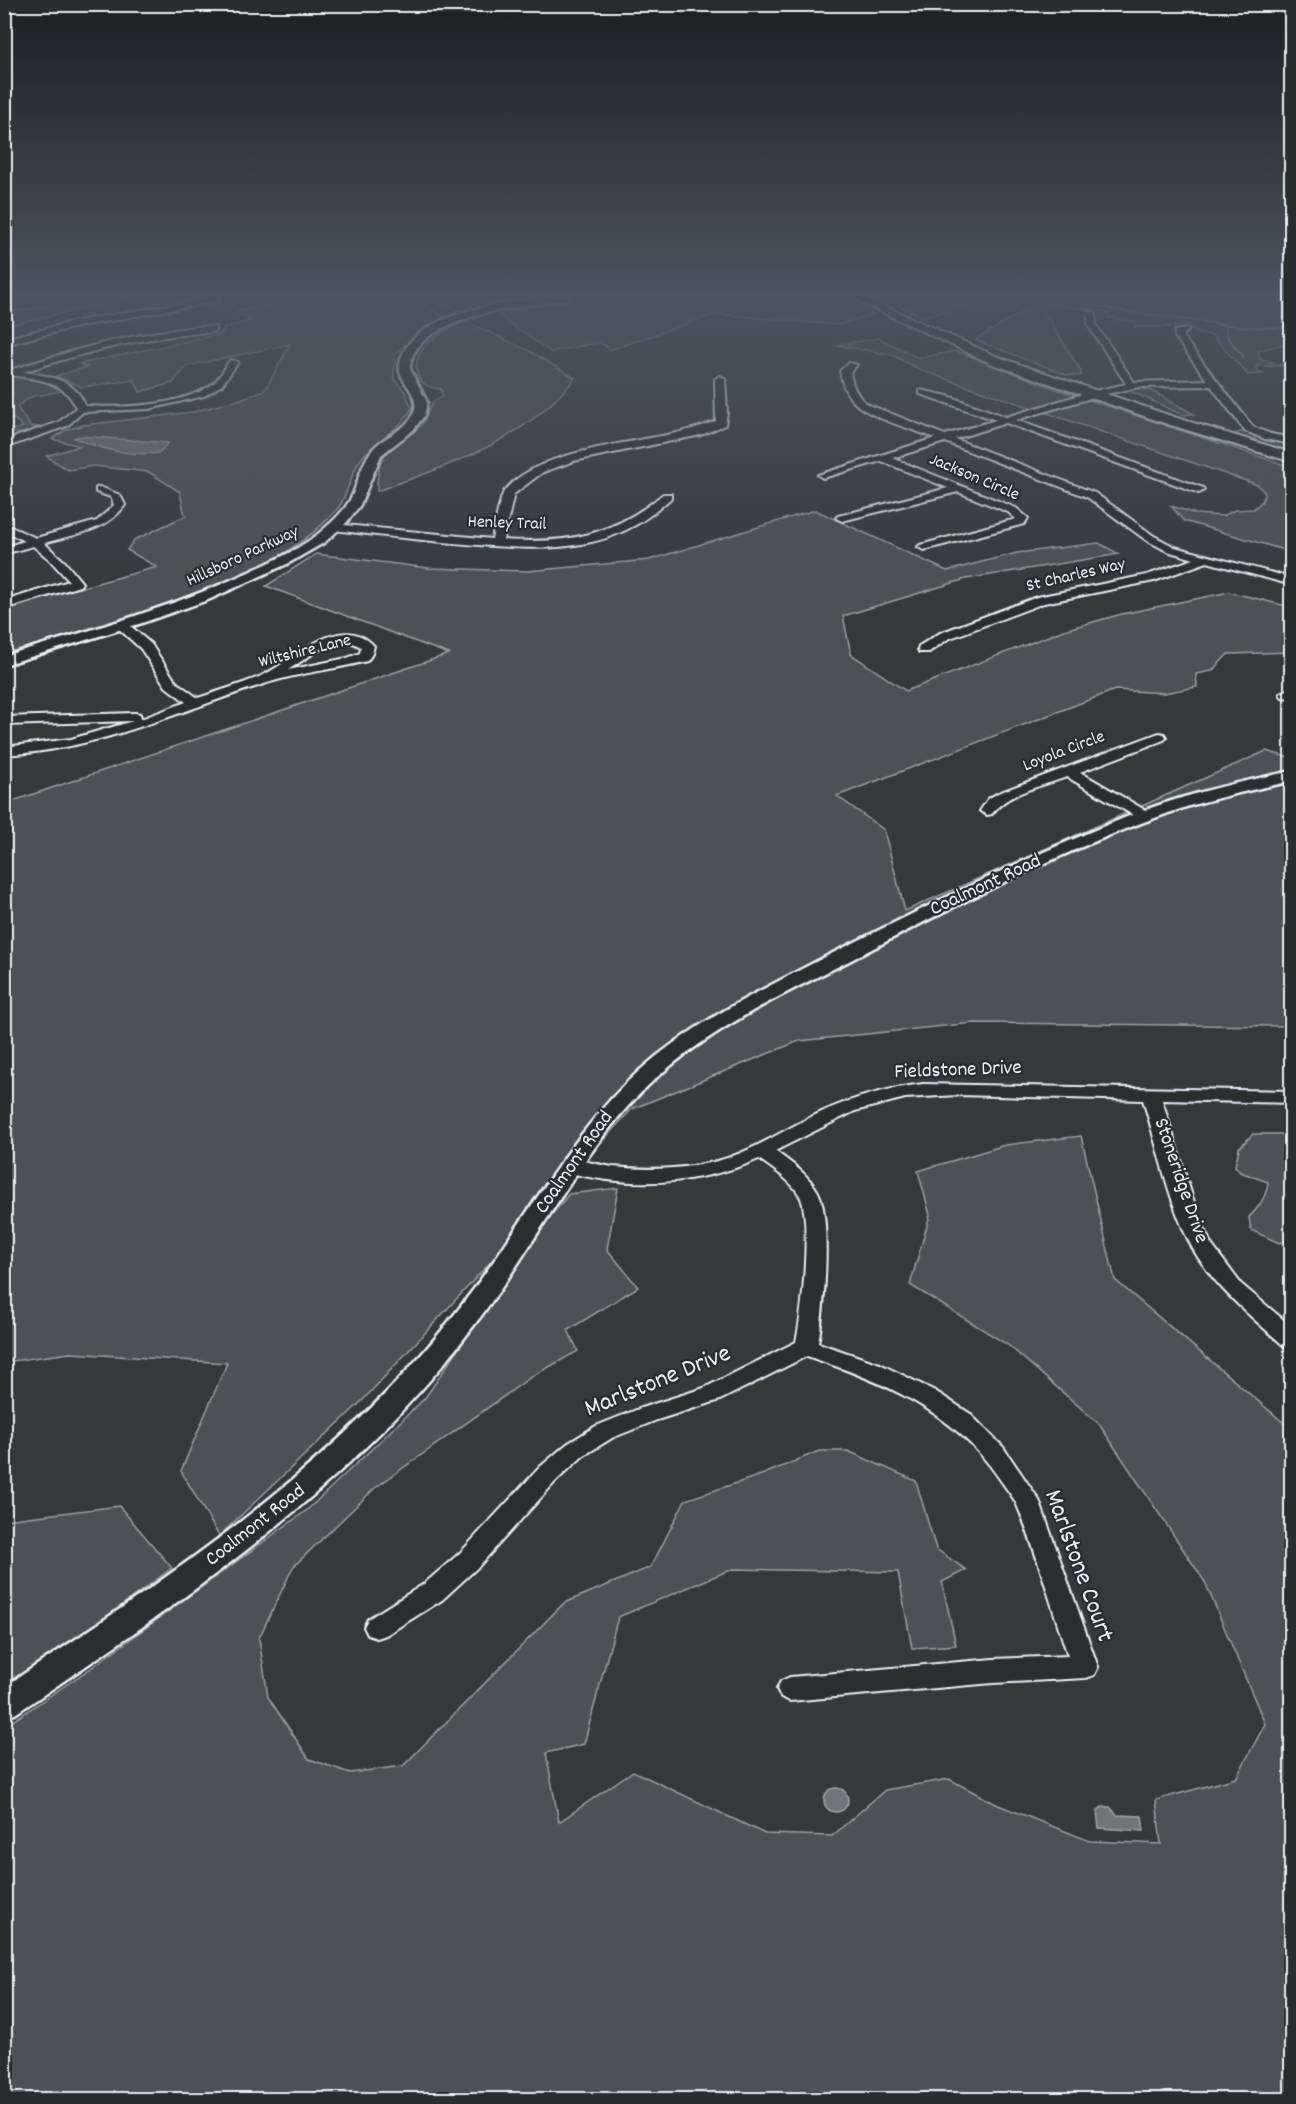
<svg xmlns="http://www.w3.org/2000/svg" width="1296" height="2104" font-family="Dekko,sans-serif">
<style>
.green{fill:#4d5152;stroke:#9aa1a5;stroke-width:1.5}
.water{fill:#707579;stroke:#a0a7ac;stroke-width:1.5}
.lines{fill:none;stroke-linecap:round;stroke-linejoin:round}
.stream{stroke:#a0a7ac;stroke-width:2}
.minor-casing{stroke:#e8f1f8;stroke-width:4}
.tertiary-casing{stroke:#e8f1f8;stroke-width:5}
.secondary-casing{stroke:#e8f1f8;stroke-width:4}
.minor{fill:#2a2d2e;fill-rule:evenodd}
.tertiary{fill:#2a2d2e;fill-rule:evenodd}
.secondary{fill:#2a2d2e;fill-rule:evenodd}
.labels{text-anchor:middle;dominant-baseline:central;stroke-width:4.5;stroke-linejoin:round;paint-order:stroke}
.far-street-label{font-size:18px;fill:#e8f1f8;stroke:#2a2d2e}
.street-label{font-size:21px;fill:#e8f1f8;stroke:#2a2d2e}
.near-street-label{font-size:26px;fill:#e8f1f8;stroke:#2a2d2e}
</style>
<rect width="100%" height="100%" fill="#35393a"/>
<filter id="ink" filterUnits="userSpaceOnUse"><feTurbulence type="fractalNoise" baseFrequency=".0167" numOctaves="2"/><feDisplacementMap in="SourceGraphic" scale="12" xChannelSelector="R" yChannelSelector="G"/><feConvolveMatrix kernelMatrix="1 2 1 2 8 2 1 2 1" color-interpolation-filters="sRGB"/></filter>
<g filter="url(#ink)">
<path class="green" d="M80 297H132L5 326V313L58 304Z
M290 297H406L444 316 410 340 395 354 394 379 405 392 412 408C401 430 376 439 361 459 350 473 349 494 338 508 270 589 103 627 5 656V608L157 567 127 550 134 540 185 516 180 492 149 472 93 466 68 470 46 456 80 446 52 439 66 430 84 425 193 412 241 399 265 390 290 344 187 366 173 383 140 392 134 380 82 387 56 376 87 367 79 364 221 334 224 328 251 321 236 311 288 303Z
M427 297H521L474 304 472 307 459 311Z
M581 297H838L874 314 838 325 715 314 610 350 601 342 551 352 498 315 529 306Z
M881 297H1024L980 301 923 317Z
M1047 297 1291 298V342L1258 351 1261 360 1288 366H1256L1259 373 1265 374 1248 375 1212 335 1196 333 1193 329 1185 327H1134L1137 322 1109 318 1107 312 1051 304 1041 306 1081 371V376L1067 375 975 340Z
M465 321 531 352 575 378C526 441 449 465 377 491 377 461 382 454 406 437 410 433 417 430 421 425 431 414 426 402 442 397L441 389C431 388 422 386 418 376 408 347 444 331 465 321Z
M879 338 919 358 955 351 1059 390 1291 467V552L1184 521 1171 506 1196 514 1223 516 1235 510 1254 509 1262 501 1265 493 1258 485 923 371 892 355 837 345Z
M5 375 46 382 62 391 30 397 17 407 30 426 45 428 31 434 5 432V426L13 430 23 427 14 419 5 420V397L12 393H5Z
M1133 388 1150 390 1194 414 1183 415 1128 390Z
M1241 432 1291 442V454L1259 444 1254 438 1240 440 1235 438V434Z
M815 510 947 571 1017 553 1099 543 1119 554 966 579 843 616 851 654 906 691 1064 630 1122 614 1229 592 1291 607V652L1228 654 1212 671 1196 674 1197 687 1164 693 1115 690 837 796 884 830 905 911 1266 751 1291 758V1026L973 1023 799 1041 632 1109 363 1400 219 1536 181 1471 227 1363 70 1353 5 1362 4 804 449 654 266 586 316 554 429 568 528 571 649 560Z
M1253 1134H1291V1240L1279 1243 1251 1230 1249 1217C1259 1208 1267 1195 1268 1182L1240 1172 1235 1166 1239 1148Z
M1081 1136 1115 1280 1291 1429V2099H5L4 1727 91 1668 307 1510 376 1445 425 1398 544 1224 569 1194 618 1188 607 1249 638 1287 568 1330 578 1351 531 1377 375 1488 293 1567 259 1638 268 1697 309 1759 350 1773 403 1766 564 1603 651 1567 685 1500 764 1474 819 1451H848L916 1481 936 1549 966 1570 942 1582 956 1645 912 1648 898 1572 732 1569 618 1617 584 1744 546 1753 559 1822 633 1771 765 1834 832 1836 885 1790 949 1779 998 1805 1090 1841 1161 1844 1156 1800 1236 1778 1265 1724 1205 1582 1099 1424 1008 1345 910 1285 930 1215 918 1171 1005 1145Z
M119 1506 172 1568 50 1658 5 1685V1520Z"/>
<path class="water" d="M80 436 168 443 159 453C126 456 105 450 74 438Z
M824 1800a12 12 0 1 1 24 0a12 12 0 1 1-24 0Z
M1102 1807H1110L1117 1815 1142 1816 1144 1831 1099 1828 1097 1811Z"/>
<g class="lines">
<path class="stream" d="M1063 299 1129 312 1243 327 1292 328
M1225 325 1228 338 1244 357"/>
<defs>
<path id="minor" d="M215 297H219V301L76 327 4 345V339L76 321Z
M1092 311 1096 314V325L1134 382 1207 380 1175 337V331L1187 329 1188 331 1183 334V337L1253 427 1271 434 1292 438V444L1265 439 1245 431 1211 386 1139 387 1101 395 1016 420 1203 488 1204 490 1199 493 1006 423 955 439 1095 493 1154 536 1175 547 1292 578V585L1207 562 1154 581 1044 603 948 639 929 652H919L918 649 919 646 940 633 1037 597 1147 575 1194 559 1167 551 1146 540 1087 497 945 442 892 458 1016 508 1028 518 1024 524 924 550 918 547 920 545 1016 519 1008 512 958 492 842 521 836 518 838 516 948 488 881 461 823 478 818 475 935 438C915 430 866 417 853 401 845 393 842 382 840 371L849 363 857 365 850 372C852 385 856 395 867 404L945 435 996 420 920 394V390L948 396 1006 417 1090 392 1126 384 1088 325V314Z
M215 327V331L212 332C147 336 85 352 23 372 47 375 77 380 85 406 123 408 176 407 210 386 219 380 224 369 230 360L238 362 222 385 204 396 149 409 83 412 67 426 4 448V441L59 422 76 408C66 380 33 378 7 375V371C61 354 116 337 173 330 187 328 202 325 215 327Z
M720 376 725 379 727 412 725 425 701 435 574 461 543 472 514 494 503 540C568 544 613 536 663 494H671V498C657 511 643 522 626 530 573 556 509 547 453 543 413 539 374 535 334 530L328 527 334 524 492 539C495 528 499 498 505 490 549 441 656 446 716 421L715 379Z
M100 487 120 495 125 505C106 532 74 534 44 543L65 562 82 583 80 586 4 609V601L69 581 49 559 33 546 4 554V547L25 541 4 531V524L36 538 97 521 114 505 111 497 96 492V488Z
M122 621 126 622 151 644 176 682 198 698C218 691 239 685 259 677 290 665 340 608 374 646L372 654 367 661C333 670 297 673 264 684 176 712 98 750 4 755V747L71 739 133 721 4 725V717L135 713 140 714 141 719 186 702 166 687 141 649 118 628 116 625 118 622ZM343 642 353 643 361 647 360 653 347 658 288 670 320 649Z
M1287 690H1292V698L1282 697 1280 694Z
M1159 733 1164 734 1166 737 1164 740 1080 772 1150 813 1152 816 1150 819H1140L1067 777C1043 786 1007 792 992 814L987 815 980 811 988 799 998 793Z
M923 1084 1292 1091V1103L1162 1100 1198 1215 1211 1244 1241 1284 1292 1327V1348L1284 1346C1251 1316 1215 1288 1193 1249 1169 1205 1158 1147 1143 1100L958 1095 905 1098 855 1111 775 1151C791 1163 808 1174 818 1192 832 1218 824 1312 818 1343L880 1364 935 1391 969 1413 1003 1447 1039 1500 1098 1667 1094 1675 1085 1678 993 1683 790 1701 781 1697 777 1689 781 1681 790 1677 993 1659 1068 1656C1052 1608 1037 1552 1017 1505 1013 1496 1005 1487 999 1478 953 1410 883 1382 807 1356L720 1400 657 1420 612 1438 583 1456 556 1481 479 1566 442 1600 386 1635 377 1638 368 1635 364 1627 368 1619 424 1584 461 1552 540 1467 567 1444 596 1426 641 1408 704 1388 796 1342C802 1315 812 1220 800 1196 791 1180 773 1169 759 1159 697 1186 629 1189 563 1171L560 1166 563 1161C578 1157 597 1165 613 1167 645 1170 677 1170 709 1163 743 1156 774 1136 805 1120 842 1101 880 1089 923 1084Z"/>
<path id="tertiary" d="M545 297H570L565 300C526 305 410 316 410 369L427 402 424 416 413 430 381 455 360 505 346 523 325 542 287 564 208 600 142 623 4 665V656C87 631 171 608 249 572 275 560 303 548 324 529 335 520 347 508 353 494 359 479 362 462 373 449 385 435 411 429 415 409 419 391 396 380 400 363 410 313 504 303 545 297Z
M1292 771V781C1257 789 1222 796 1189 806 1073 844 956 905 849 961 781 995 712 1028 655 1079 603 1126 566 1190 528 1248 502 1289 473 1328 442 1366 322 1508 167 1611 15 1714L4 1718V1687C153 1588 304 1489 422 1354 454 1317 483 1278 510 1237 550 1180 587 1118 639 1071 696 1020 766 988 833 953 905 917 978 881 1053 848 1095 830 1137 811 1181 798 1217 787 1255 779 1292 771Z"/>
<path id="secondary" d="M850 297H864L998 357 1177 418 1292 453V462L1167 424 990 363Z"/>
</defs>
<use href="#minor" class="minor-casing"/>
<use href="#tertiary" class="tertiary-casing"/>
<use href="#secondary" class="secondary-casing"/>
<use href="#minor" class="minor"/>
<use href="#tertiary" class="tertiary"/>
<use href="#secondary" class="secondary"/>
</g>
</g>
<linearGradient id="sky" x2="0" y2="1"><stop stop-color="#1d1f20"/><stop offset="0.5" stop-color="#4b5460"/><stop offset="1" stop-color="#4b5460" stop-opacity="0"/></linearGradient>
<rect width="1296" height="591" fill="url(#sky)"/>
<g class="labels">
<g class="far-street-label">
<text transform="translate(974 478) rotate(23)">Jackson Circle</text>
<text transform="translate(507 524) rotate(2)">Henley Trail</text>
<text transform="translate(243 557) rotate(-25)">Hillsboro Parkway</text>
<text transform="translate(1076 576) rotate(-13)">St Charles Way</text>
<text transform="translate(305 652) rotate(-14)">Wiltshire Lane</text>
<text transform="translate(1064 752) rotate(-21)">Loyola Circle</text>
</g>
<g class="street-label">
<text transform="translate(986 886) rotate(-25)">Coalmont Road</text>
<text transform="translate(958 1071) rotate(-2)">Fieldstone Drive</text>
<text transform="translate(575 1163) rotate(-55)">Coalmont Road</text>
<text transform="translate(1180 1181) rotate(71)">Stoneridge Drive</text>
<text transform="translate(256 1526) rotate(-38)">Coalmont Road</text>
</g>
<g class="near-street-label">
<text transform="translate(658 1382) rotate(-22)">Marlstone Drive</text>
<text transform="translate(1078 1566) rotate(70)">Marlstone Court</text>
</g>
</g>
<rect width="1296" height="2104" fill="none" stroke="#2a2d2e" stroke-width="24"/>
<rect x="12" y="12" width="1272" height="2080" fill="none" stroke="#e8f1f8" stroke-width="2" filter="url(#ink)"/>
</svg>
